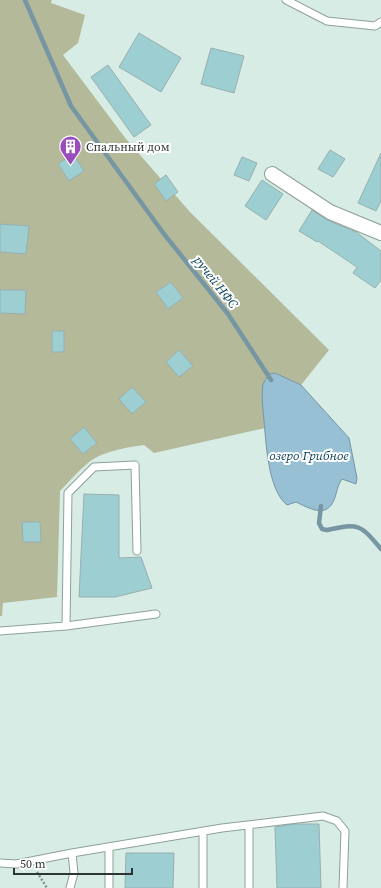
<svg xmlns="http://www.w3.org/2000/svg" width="381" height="888" font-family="'Source Serif 4',serif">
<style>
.green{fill:#b4b99a}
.water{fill:#97c0d4;stroke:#7796a3}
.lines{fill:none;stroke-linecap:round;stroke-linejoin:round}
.stream{stroke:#7796a3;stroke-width:4.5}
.building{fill:#9dcfd2;stroke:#98aeaf}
.lane-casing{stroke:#8da19a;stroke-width:9}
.street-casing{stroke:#8da19a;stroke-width:16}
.path{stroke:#84938e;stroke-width:2.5;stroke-dasharray:2 2;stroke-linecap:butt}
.lane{stroke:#fff;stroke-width:7}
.street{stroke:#fff;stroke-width:14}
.labels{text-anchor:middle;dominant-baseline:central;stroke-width:4;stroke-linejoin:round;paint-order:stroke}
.poi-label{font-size:12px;fill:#2d3532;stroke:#fff;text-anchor:start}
.water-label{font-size:13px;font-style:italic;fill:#023d52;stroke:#fff}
</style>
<rect width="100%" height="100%" fill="#d6ece4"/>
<path class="green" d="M0 0H52L51 3 85 15 78 43 63 55 126 139 190 212 329 350 301 385 275 373 269 374 263 386 265 428 154 453 144 445C128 447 100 452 88 463 78 471 69 482 60 491L57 597 3 603 2 616H0Z"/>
<path class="water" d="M275 373 301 385 349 438 357 478 356 484 342 479C337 486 337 493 334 500 326 519 309 508 296 502L287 505C268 490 266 443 264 420 263 409 261 395 263 385 264 381 267 378 269 374Z"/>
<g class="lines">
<path class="stream" d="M25 0 71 106 164 234 228 314 271 380
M321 506 319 523 322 529 327 530C359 523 360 524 381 549"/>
</g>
<path class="building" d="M139 33 181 58 161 92 119 67Z
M211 48 244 56 234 93 201 84Z
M108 65 151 125 134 137 91 77Z
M330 150 345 159 333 177 318 169Z
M381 153V201L376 211 358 203Z
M73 154 84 171 69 181 58 164Z
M242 157 257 163 249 181 234 175Z
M166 175 178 192 166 201 154 184Z
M262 180 283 194 266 220 245 206Z
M312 210 327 220 356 232 381 251V280L375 288 353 273 357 267 318 241 317 242 299 231Z
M0 224 29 226 26 254 0 252Z
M171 282 183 298 168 309 156 292Z
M0 290H26L25 314 0 313Z
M52 331H64V352H52Z
M179 350 193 366 179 377 166 362Z
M132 387 146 402 132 414 119 399Z
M84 427 97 443 83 454 70 439Z
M84 494 119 495V558L141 557 152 588 115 597H79Z
M22 522H40L41 542H23Z
M294 824H319L321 888H277L275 827Z
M126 853H174L173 888H125Z"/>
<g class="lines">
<defs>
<path id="lane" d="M286 0 327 21 375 26 381 22
M66 626 68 493 94 467 135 465 137 551
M0 631 66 626 156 614
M249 825V888
M109 847V888
M72 853 222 828 323 816 337 821 345 831 343 888
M0 863 16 864 72 853 74 873 70 888
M203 888V832"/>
<path id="street" d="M272 174 330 212 381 233"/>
</defs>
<use href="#lane" class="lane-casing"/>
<use href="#street" class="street-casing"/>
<path class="path" d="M37 872 47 888"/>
<use href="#lane" class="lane"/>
<use href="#street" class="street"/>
</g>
<defs>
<symbol id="building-pin" viewBox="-11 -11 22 30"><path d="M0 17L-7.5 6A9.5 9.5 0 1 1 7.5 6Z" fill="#9a4bbc" stroke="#fff"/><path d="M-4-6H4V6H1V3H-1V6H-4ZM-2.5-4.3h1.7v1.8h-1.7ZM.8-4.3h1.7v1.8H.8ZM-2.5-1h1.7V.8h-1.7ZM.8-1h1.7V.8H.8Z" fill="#fff"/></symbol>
</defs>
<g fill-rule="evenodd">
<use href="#building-pin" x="58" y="134" width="25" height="34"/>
</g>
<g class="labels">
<g class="poi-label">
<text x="86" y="147">Спальный дом</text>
</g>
<g class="water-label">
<text transform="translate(216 282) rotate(52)">ручей НФС</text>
<text x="309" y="455">озеро Грибное</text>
</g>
</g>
<path d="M14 868v6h118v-6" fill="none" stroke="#2d3532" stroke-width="2"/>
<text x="20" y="868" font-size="12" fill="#2d3532" stroke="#ffffff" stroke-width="3" paint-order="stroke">50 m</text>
</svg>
